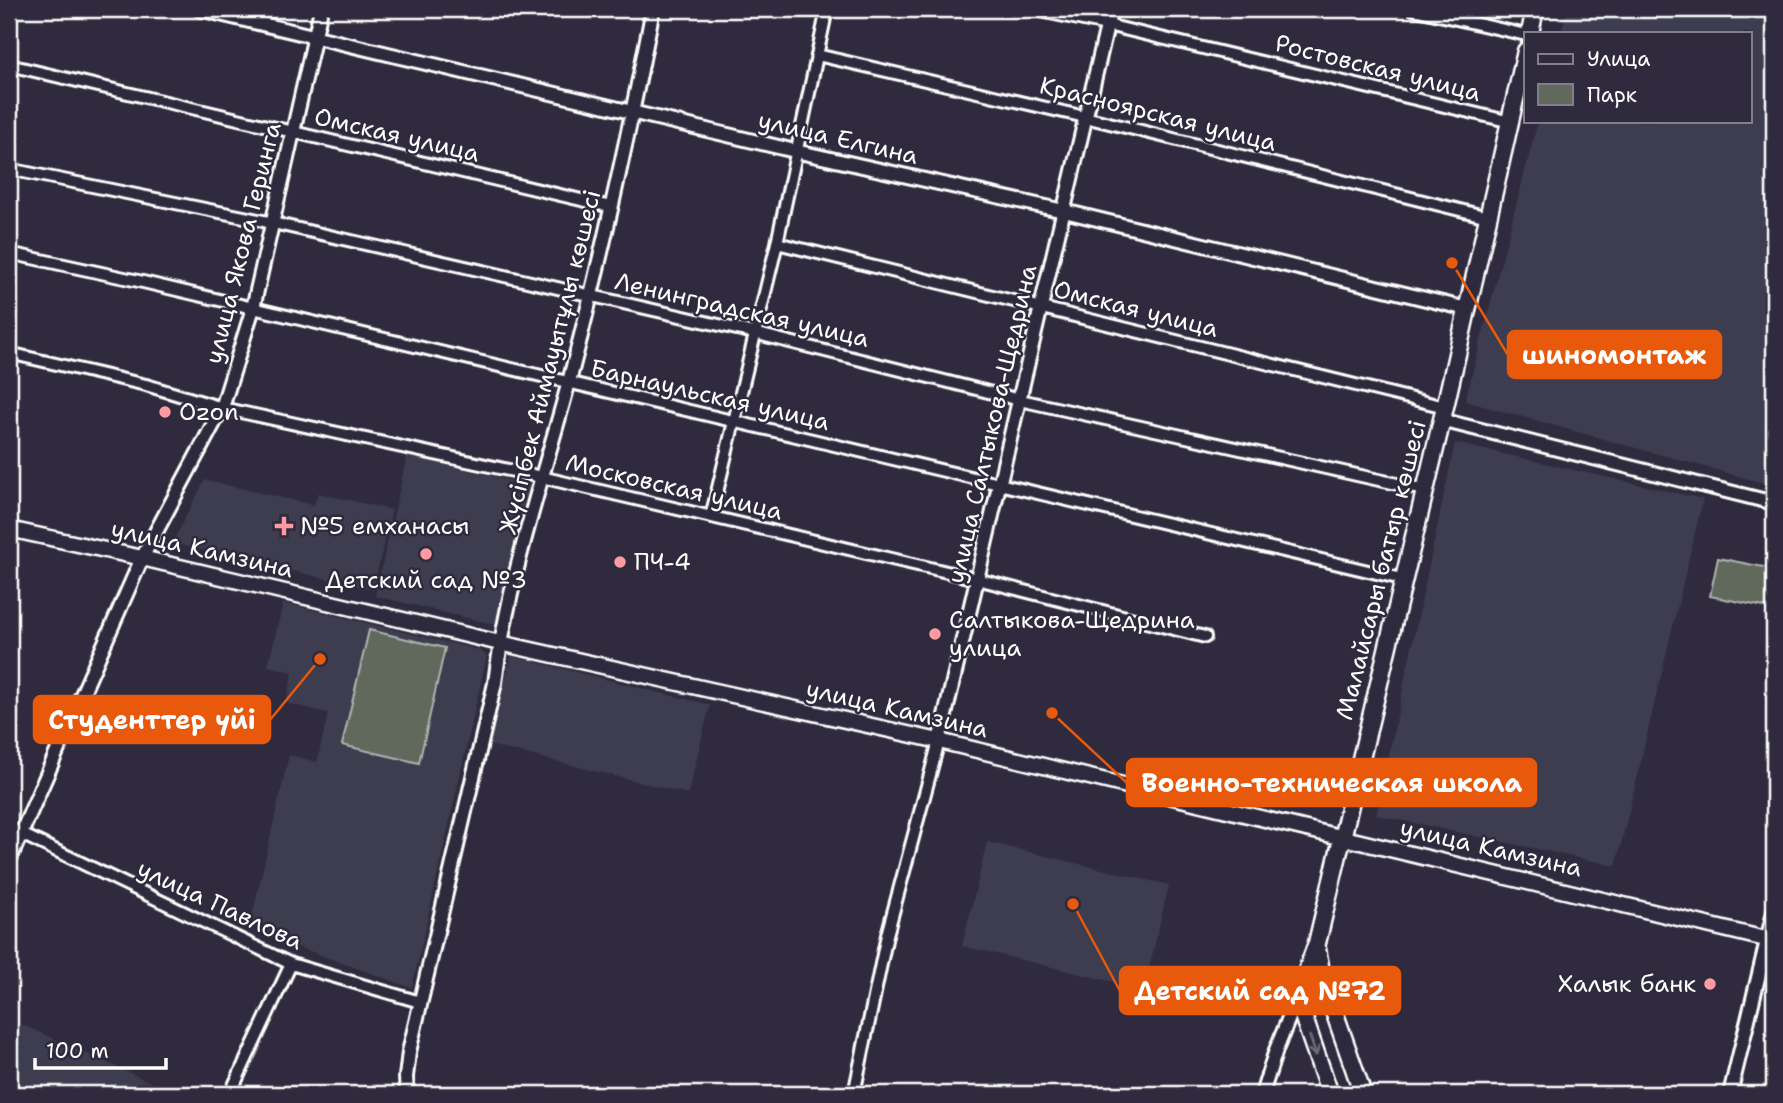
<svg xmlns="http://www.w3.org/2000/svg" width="1783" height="1103" font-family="'Shantell Sans',sans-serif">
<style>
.built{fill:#3e3c50}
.green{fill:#60695c;stroke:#b0b4ae;stroke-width:2}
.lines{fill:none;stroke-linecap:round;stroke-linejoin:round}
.minor-casing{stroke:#fff;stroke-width:16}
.tertiary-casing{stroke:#fff;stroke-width:18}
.secondary-casing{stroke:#fff;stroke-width:19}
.primary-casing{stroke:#fff;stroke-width:21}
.minor{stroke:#2f2a3d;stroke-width:10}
.tertiary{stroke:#2f2a3d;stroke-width:12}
.secondary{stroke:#2f2a3d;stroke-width:14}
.primary{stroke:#2f2a3d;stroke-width:16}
.oneway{stroke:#6d6a77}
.poi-dot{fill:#ff9aa2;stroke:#2f2a3d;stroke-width:2.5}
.labels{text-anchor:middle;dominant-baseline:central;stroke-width:5;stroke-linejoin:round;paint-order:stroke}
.street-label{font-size:24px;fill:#fff;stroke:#2f2a3d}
.poi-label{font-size:24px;fill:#fff;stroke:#2f2a3d;text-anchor:start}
.leader{fill:none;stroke:#e8590c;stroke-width:2.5}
.callout-dot{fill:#e8590c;stroke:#2f2a3d;stroke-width:2.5}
.callout{fill:#e8590c;stroke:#e8590c;stroke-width:2.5}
.callout-label{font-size:26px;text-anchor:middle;font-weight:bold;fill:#fff}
</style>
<rect width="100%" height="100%" fill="#2f2a3d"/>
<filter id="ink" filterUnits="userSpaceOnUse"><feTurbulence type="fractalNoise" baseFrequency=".0143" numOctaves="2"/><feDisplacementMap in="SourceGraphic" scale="14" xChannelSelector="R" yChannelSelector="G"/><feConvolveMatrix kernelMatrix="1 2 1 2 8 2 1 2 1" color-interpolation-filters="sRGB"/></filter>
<g filter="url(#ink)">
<path class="built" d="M1567 9H1774V486L1465 401 1538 121H1750V33H1561Z
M1455 443 1703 499 1616 866 1376 815Z
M407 456 530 485 496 625 375 596Z
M205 480 314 505 318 493 392 510 373 590 172 543Z
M283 603 479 650 487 656 412 988 295 946 250 925 289 755 317 762 328 713 286 703 293 672 268 666Z
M511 656 710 705 688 794 489 745Z
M987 842 1169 885 1144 989 962 946Z
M14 1021 159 1086 156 1094H9V1033Z"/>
<path class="green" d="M1718 558 1774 569V609L1710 596Z
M369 630 445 648 419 763 342 745Z"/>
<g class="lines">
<defs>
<path id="minor" d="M1031 9 1107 25 1511 122
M1413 9 1526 35
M817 55 1085 117 1488 217
M9 65 611 207
M9 169 273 223 754 333 1020 400 1424 490
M777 243 1445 407
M9 253 143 282 1402 579
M9 353 146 385 222 408 541 477 977 579 1205 637
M711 517 777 243 827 9
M9 828 291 964 420 1002
M230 1094 291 964
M854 1094 887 935 939 741"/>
<path id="tertiary" d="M199 9 795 151 1064 211 1467 309
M1441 420 1774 503
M939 741 1111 9
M9 861 142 558 222 408 253 308 321 9
M407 1094 406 1077 409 1052 495 683C508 579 543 478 570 378 602 256 629 132 653 9
M1262 1094 1276 1050 1297 998
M1730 1094 1774 912"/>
<path id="secondary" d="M9 529 142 558 500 643 939 741 1774 941"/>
<path id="primary" d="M1530 33 1535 9
M1317 949 1322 977 1363 1094
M1330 1094 1297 998 1317 943 1445 407 1526 51"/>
</defs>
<use href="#minor" class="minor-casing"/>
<use href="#tertiary" class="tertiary-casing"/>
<use href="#secondary" class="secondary-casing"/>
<use href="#primary" class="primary-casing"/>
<use href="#minor" class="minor"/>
<use href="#tertiary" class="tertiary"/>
<use href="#secondary" class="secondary"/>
<use href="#primary" class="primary"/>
</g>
<defs><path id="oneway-shaft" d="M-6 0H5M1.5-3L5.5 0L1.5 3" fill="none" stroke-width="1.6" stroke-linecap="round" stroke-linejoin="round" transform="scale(1.75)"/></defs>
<use class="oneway" href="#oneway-shaft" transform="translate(1313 1046) rotate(71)"/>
</g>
<g class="poi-dot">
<circle cx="165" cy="412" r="7"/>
<path d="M280.5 515.5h7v7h7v7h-7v7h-7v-7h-7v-7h7z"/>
<circle cx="426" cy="554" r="7"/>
<circle cx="620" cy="562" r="7"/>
<circle cx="935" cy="634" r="7"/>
<circle cx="1710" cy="984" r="7"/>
</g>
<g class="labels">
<g class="street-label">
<text transform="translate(1378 68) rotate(14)">Ростовская улица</text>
<text transform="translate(1158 114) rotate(14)">Красноярская улица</text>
<text transform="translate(397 135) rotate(13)">Омская улица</text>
<text transform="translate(838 138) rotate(13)">улица Елгина</text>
<text transform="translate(243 243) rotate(-76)">улица Якова Геринга</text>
<text transform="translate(1136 309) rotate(14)">Омская улица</text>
<text transform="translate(742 310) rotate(13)">Ленинградская улица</text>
<text transform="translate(550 362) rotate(-76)">Жүсіпбек Аймауытұлы көшесі</text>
<text transform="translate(710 395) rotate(13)">Барнаульская улица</text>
<text transform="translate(992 424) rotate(-77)">улица Салтыкова-Щедрина</text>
<text transform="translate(674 487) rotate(13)">Московская улица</text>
<text transform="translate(202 549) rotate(13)">улица Камзина</text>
<text transform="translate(1381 570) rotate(-76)">Малайсары батыр көшесі</text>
<text transform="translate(897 709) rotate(13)">улица Камзина</text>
<text transform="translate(1491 848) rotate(13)">улица Камзина</text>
<text transform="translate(220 905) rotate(25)">улица Павлова</text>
</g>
<g class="poi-label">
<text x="179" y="412">Ozon</text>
<text x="300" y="526">№5 емханасы</text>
<text x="634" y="562">ПЧ-4</text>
<text x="426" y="580" text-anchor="middle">Детский сад №3</text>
<text x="949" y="620">Салтыкова-Щедрина<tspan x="949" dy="28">улица</tspan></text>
<text x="1696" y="984" text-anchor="end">Халык банк</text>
</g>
</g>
<path class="leader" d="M1452 263L1508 355M320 659L270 720M1052 713L1127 783M1073 904L1120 991"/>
<g class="callout-dot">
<circle cx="1452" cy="263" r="7"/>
<circle cx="320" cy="659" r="7"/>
<circle cx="1052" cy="713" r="7"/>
<circle cx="1073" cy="904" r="7"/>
</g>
<g class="callout">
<rect x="1508" y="331" width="213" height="47" rx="7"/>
<rect x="34" y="696" width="236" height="47" rx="7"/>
<rect x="1127" y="759" width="409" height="47" rx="7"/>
<rect x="1120" y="967" width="280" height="47" rx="7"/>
</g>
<g class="callout-label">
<text x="1614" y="364">шиномонтаж</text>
<text x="152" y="729">Студенттер үйі</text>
<text x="1332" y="792">Военно-техническая школа</text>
<text x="1260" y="1000">Детский сад №72</text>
</g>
<rect width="1783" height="1103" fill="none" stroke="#2f2a3d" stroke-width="35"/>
<rect x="18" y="18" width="1748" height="1068" fill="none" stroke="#fff" stroke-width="2.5" filter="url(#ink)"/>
<rect x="1524" y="32" width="228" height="91" fill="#2f2a3d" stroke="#827f8b" stroke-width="2"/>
<rect x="1538" y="54" width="35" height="10" fill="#2f2a3d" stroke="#827f8b" stroke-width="2"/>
<text x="1587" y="66" font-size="21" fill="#ffffff">Улица</text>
<rect x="1538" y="84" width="35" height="21" fill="#60695c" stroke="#827f8b" stroke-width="2"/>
<text x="1587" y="102" font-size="21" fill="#ffffff">Парк</text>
<path d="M35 1058v10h131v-10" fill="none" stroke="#ffffff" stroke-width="3.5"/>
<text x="46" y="1058" font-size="21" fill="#ffffff" stroke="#2f2a3d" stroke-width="5" paint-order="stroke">100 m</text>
</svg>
